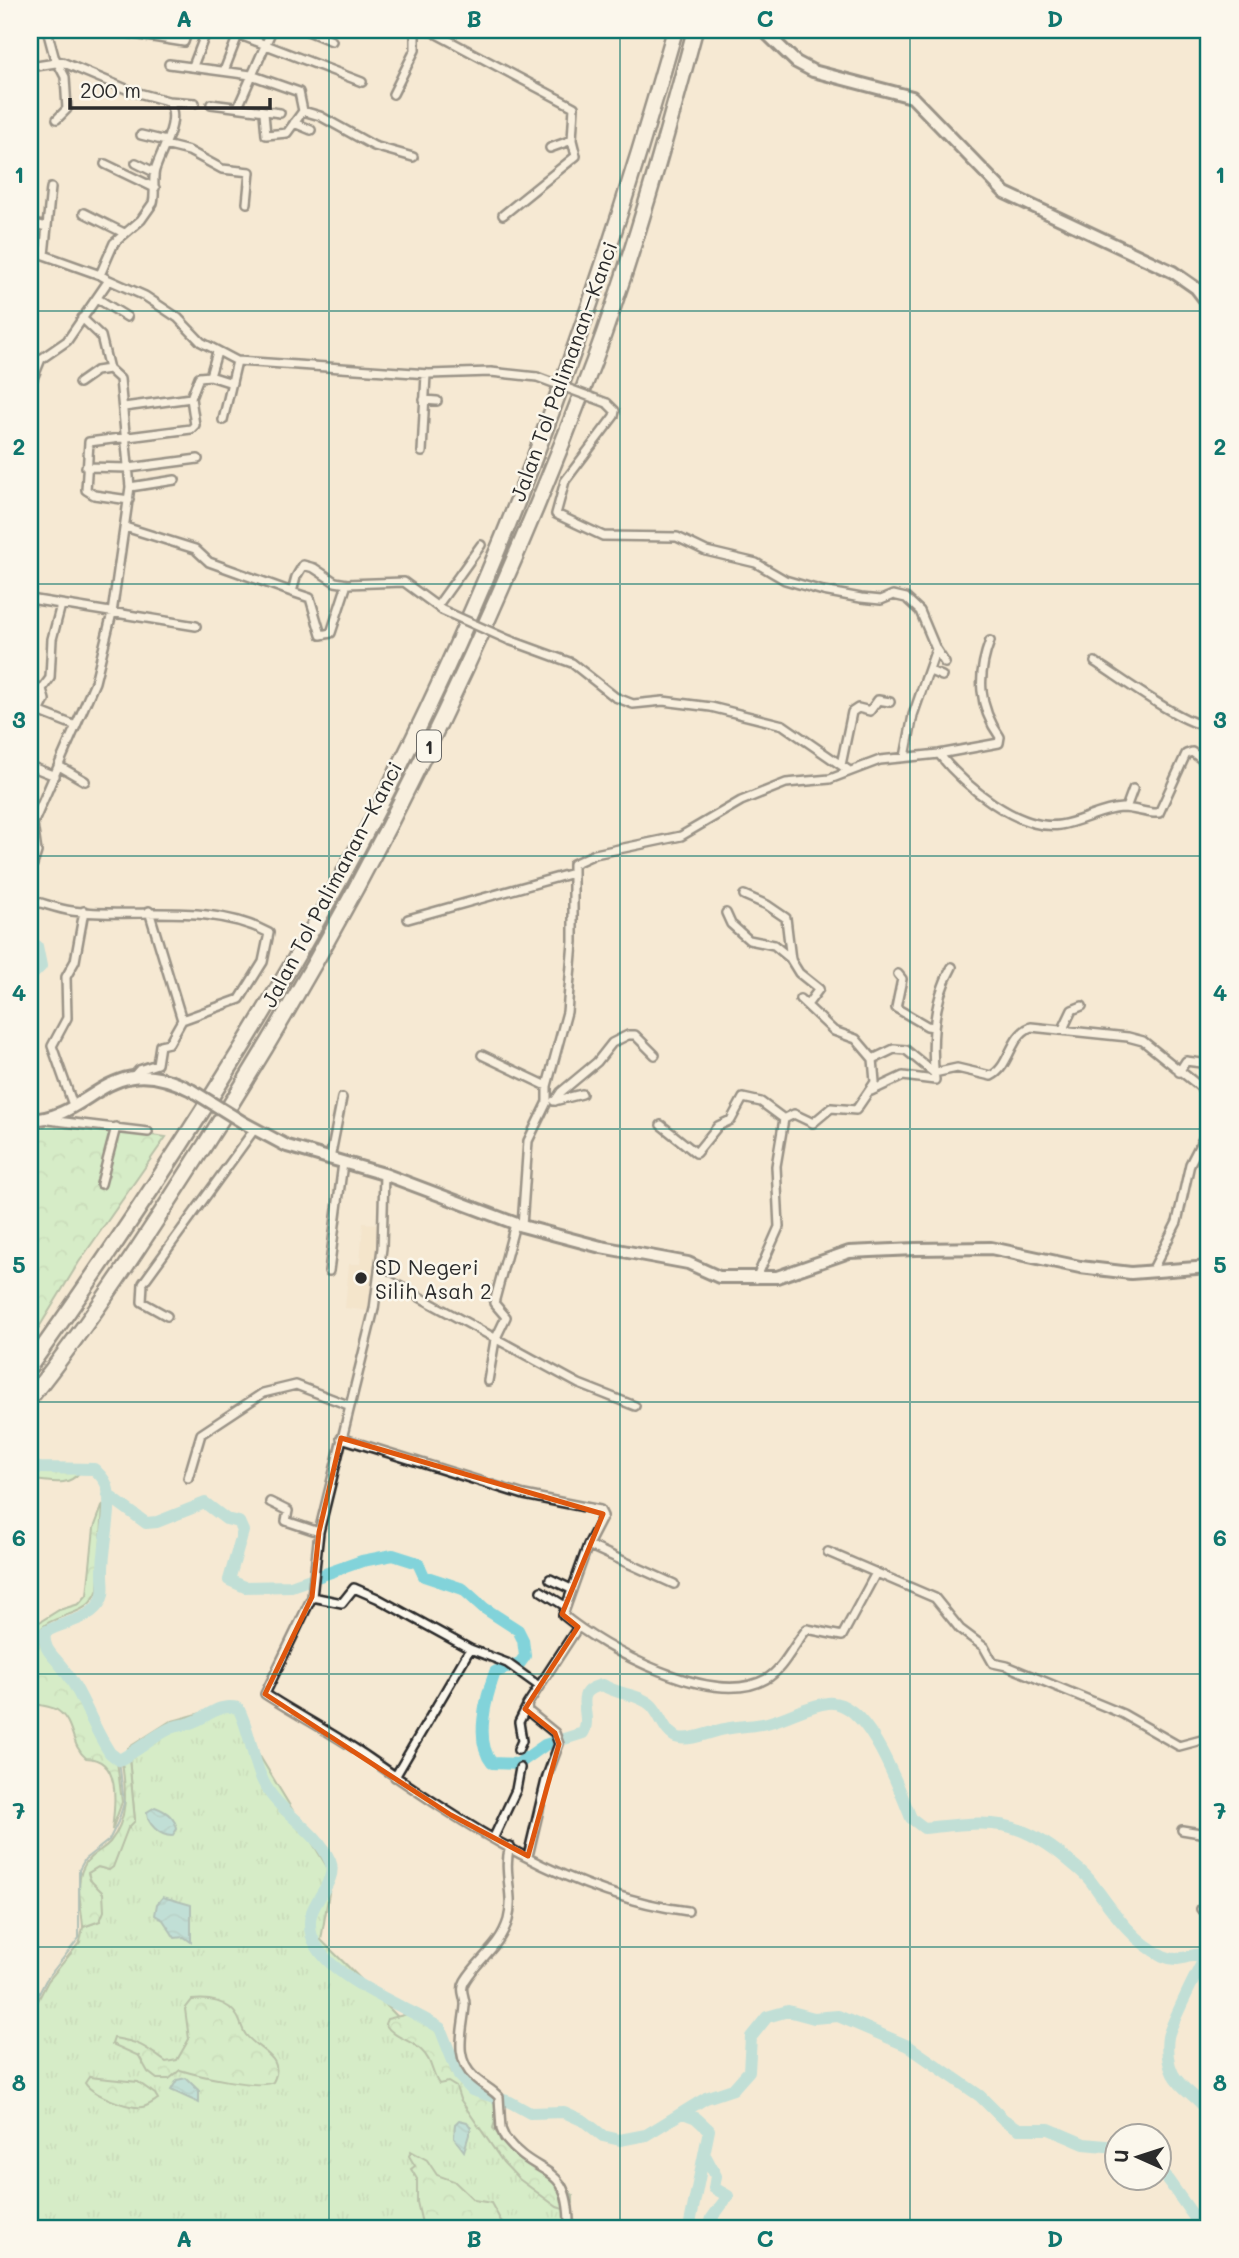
<svg xmlns="http://www.w3.org/2000/svg" width="1239" height="2258" font-family="Mali,sans-serif">
<style>
.built{fill:#f1dfc2}
.grass{fill:url(#grass-tufts);stroke:#6d8e72;stroke-width:2}
.forest{fill:url(#forest-crowns);stroke:#6d8e72;stroke-width:2}
.water{fill:url(#water-waves);stroke:#5f9094;stroke-width:2}
.lines{fill:none;stroke-linecap:round;stroke-linejoin:round}
.stream{stroke:#5f9094;stroke-width:2}
.river{stroke:#82d3da;stroke-width:12}
.street-casing{stroke:#2b2b2b;stroke-width:12}
.secondary-casing{stroke:#2b2b2b;stroke-width:16}
.highway-casing{stroke:#2b2b2b;stroke-width:19}
.street{stroke:#fbf7ec;stroke-width:7}
.secondary{stroke:#fbf7ec;stroke-width:10}
.highway{stroke:#fbf7ec;stroke-width:14}
.street-bridge-casing{stroke:#2b2b2b;stroke-width:12;stroke-linecap:butt}
.secondary-bridge-casing{stroke:#2b2b2b;stroke-width:16;stroke-linecap:butt}
.street-bridge{stroke:#fbf7ec;stroke-width:7}
.secondary-bridge{stroke:#fbf7ec;stroke-width:10}
.marked{fill:none;stroke:#df570e;stroke-width:5;stroke-linejoin:round}
.grid{fill:none;stroke:#0f766e;stroke-width:2;stroke-opacity:0.55}
.poi-dot{fill:#2b2b2b;stroke:#fbf7ec;stroke-width:2.5}
.labels{text-anchor:middle;dominant-baseline:central;stroke-width:5;stroke-linejoin:round;paint-order:stroke}
.shield{fill:#fbf7ec;stroke:#696865;stroke-width:2}
.shield-label{font-size:19px;font-weight:bold;fill:#2b2b2b}
.street-label{font-size:21px;fill:#2b2b2b;stroke:#fbf7ec}
.poi-label{font-size:21px;fill:#2b2b2b;stroke:#fbf7ec;text-anchor:start}
.neatline{fill:none;stroke:#0f766e;stroke-width:2.5}
.grid-label{font-size:23px;text-anchor:middle;font-weight:bold;fill:#0f766e}
</style>
<defs>
<pattern id="grass-tufts" width="24" height="20" patternUnits="userSpaceOnUse" patternTransform="scale(1.75)"><rect width="24" height="20" fill="#aff0b8"/><path d="M3 7l-1-3M5 7V3M7 7l1-3M15 17l-1-3M17 17v-4M19 17l1-3" fill="none" stroke="#97ce9e"/></pattern>
<pattern id="forest-crowns" width="20" height="18" patternUnits="userSpaceOnUse" patternTransform="scale(1.75)"><rect width="20" height="18" fill="#aff0b8"/><path d="M2 6a3 3 0 1 1 6 0M12 15a3 3 0 1 1 6 0" fill="none" stroke="#97ce9e"/></pattern>
<pattern id="water-waves" width="16" height="10" patternUnits="userSpaceOnUse" patternTransform="scale(1.75)"><rect width="16" height="10" fill="#82d3da"/><path d="M0 5q4-4 8 0t8 0" fill="none" stroke="#70b5bb"/></pattern>
</defs>
<rect width="100%" height="100%" fill="#f5e9d3"/>
<filter id="ink" filterUnits="userSpaceOnUse"><feTurbulence type="fractalNoise" baseFrequency=".0143" numOctaves="2"/><feDisplacementMap in="SourceGraphic" scale="14" xChannelSelector="R" yChannelSelector="G"/><feConvolveMatrix kernelMatrix="1 2 1 2 8 2 1 2 1" color-interpolation-filters="sRGB"/></filter>
<g filter="url(#ink)">
<path class="built" d="M363 1223 379 1224 370 1311 345 1308 349 1264H360Z"/>
<path class="grass" d="M237 1703 253 1745 332 1875 321 1940C410 2026 492 2115 570 2211L572 2228H30V2016L48 1981 80 1942 83 1927 100 1921C109 1900 94 1893 88 1873L98 1867 109 1870C121 1856 121 1831 135 1820L128 1748 169 1722Z"/>
<path class="forest" d="M55 1122 166 1137 79 1262 30 1342C30 1330 29 1318 30 1306 31 1290 39 1284 30 1268V1187L35 1172 34 1151 30 1147V1124Z
M30 1470 47 1473 80 1472C66 1489 49 1480 30 1480Z
M103 1504 98 1589C88 1621 49 1610 37 1635 42 1655 65 1672 75 1690 89 1712 94 1748 117 1761L122 1802 112 1830C115 1805 122 1759 86 1758 70 1745 75 1722 57 1710 49 1705 38 1706 30 1702V1628L59 1610 79 1604 87 1595 94 1528Z
M129 1758 135 1821 128 1828 113 1867 109 1870 98 1867 88 1873 90 1880 103 1893 104 1911 100 1921 83 1927C82 1909 75 1884 83 1868 88 1855 102 1851 110 1842 129 1819 126 1789 122 1763Z
M192 2000C208 1998 228 2001 237 2016 241 2022 242 2030 246 2035 260 2052 286 2057 273 2082 260 2090 196 2075 180 2070L169 2079H157L148 2072 139 2056 112 2044 114 2038C140 2042 145 2047 166 2062L177 2060 189 2039 185 2009Z
M408 2014C469 2033 429 2086 496 2102L498 2111 493 2128 513 2154 538 2165 573 2195V2203L563 2209 557 2207 519 2179 503 2162 460 2099 456 2087 448 2082 439 2084C431 2073 433 2061 421 2050 410 2039 395 2039 385 2024L387 2019Z
M89 2077 138 2082 155 2094 158 2099C153 2102 148 2106 142 2107 129 2109 91 2094 85 2083Z
M411 2151 427 2160 437 2175 454 2181 474 2200 491 2203 501 2221 513 2228H423L417 2202V2179L411 2169 415 2166 409 2156Z"/>
<path class="water" d="M155 1807C166 1811 175 1818 177 1829L172 1836C160 1836 147 1824 147 1812Z
M163 1897 191 1905V1942L184 1937 175 1938 163 1920 155 1915 157 1904Z
M186 2078 199 2091V2103L171 2090 177 2080Z
M459 2120 467 2122 471 2128 464 2151 454 2138 455 2124Z"/>
<g class="lines">
<path class="stream" d="M30 2011 46 1980 79 1938V1870L85 1859 109 1840 118 1822 124 1803 119 1760"/>
<path class="river" d="M30 942 37 946 41 966 30 977
M30 1151V1178
M30 1274 32 1279 30 1297
M30 1465 39 1468 94 1469C99 1474 105 1479 107 1486 114 1508 102 1548 103 1574 103 1585 106 1595 98 1605 86 1621 62 1622 45 1632 43 1646 49 1652 57 1661 82 1689 90 1723 110 1753L119 1760C138 1751 152 1737 171 1728 178 1725 186 1725 193 1722 209 1716 219 1703 238 1708 253 1735 252 1772 273 1797 291 1819 318 1834 330 1861 338 1879 315 1898 311 1915 298 1970 405 2004 440 2028L459 2076 472 2090 510 2102 530 2113 564 2112 584 2121 603 2136 620 2140 646 2135 706 2098 733 2089 749 2071 751 2037 767 2017 788 2011 814 2018 838 2016 908 2046 980 2096 1004 2120 1019 2129H1049L1084 2144 1116 2147
M108 1495 146 1523 157 1522 205 1503 226 1519 239 1522 243 1531 229 1580 245 1587 291 1586 362 1561 393 1555 418 1563 424 1576 463 1589 484 1608 518 1630 523 1640 525 1656 520 1663 495 1672C486 1697 474 1741 492 1763L518 1764 545 1745 583 1733C594 1714 569 1691 603 1685 617 1695 641 1694 652 1706 661 1715 665 1735 679 1738 691 1741 712 1731 725 1729 739 1726 754 1726 767 1723 788 1718 808 1705 828 1703 868 1699 899 1789 911 1818L924 1828C989 1821 1016 1816 1069 1861 1077 1868 1086 1874 1092 1883 1112 1910 1132 1941 1163 1956 1183 1965 1193 1950 1209 1955
M1208 1954C1202 1960 1169 2029 1168 2037 1166 2049 1168 2064 1173 2074 1183 2092 1200 2097 1209 2114
M683 2113 696 2118 709 2130 689 2228
M706 2157 716 2176 714 2188 728 2196 712 2218 709 2228
M1158 2166 1202 2228"/>
<defs>
<path id="street" d="M47 30 54 56 65 77 67 109 57 119
M109 30 184 42 188 30
M227 30 362 82
M305 30 332 41
M429 30 574 107 572 140 576 156 503 215
M169 64 251 75 299 92 303 111
M193 66 207 30
M30 67 62 62 131 91 168 101C182 120 161 150 155 170 152 180 156 192 153 203L141 220 114 243 100 275 109 280 67 341 41 359 30 386
M224 71 238 35
M393 94 415 50V30
M168 101 195 103
M211 104 280 113
M238 107 272 30
M264 113 266 135 287 133 303 111 320 116 374 146 413 157
M294 123 311 130
M141 135 166 141
M165 145 189 151 222 169 250 172 247 203
M550 148 572 140
M136 163 154 172
M105 164 155 188
M84 213 124 233
M30 223 47 227
M30 250 100 275
M44 255 51 188
M109 280 145 296 178 318 201 342 237 361 429 374 491 372 537 377
M98 299 127 317
M210 376 217 352
M79 383 96 371 109 369
M424 400 437 401
M607 403 615 411 614 416 565 481 556 514 603 536 677 537 706 551 756 563 785 580 823 591 861 598 881 600 893 595 906 598 920 611 936 649 913 715 905 757
M124 407 191 398
M223 420 237 361
M422 452 426 374
M86 467 129 468 198 459
M130 487 175 480
M129 500 94 495 86 490 89 442 191 429 195 425 191 398 199 377 210 376 232 383
M125 527 195 549 209 562 292 592
M347 584 331 633 321 635 310 598 292 592 296 577 303 565 314 568 335 582 347 584 404 582 442 610
M30 599 196 626
M438 605 481 545
M509 640 572 663 615 697 633 704 663 701 711 707 783 725 848 770
M936 649 945 663
M1095 662C1115 674 1190 730 1209 725
M930 671 942 676
M30 712 43 713 76 726
M39 712 45 700 42 689 50 678 52 639 61 605
M939 754C964 785 1018 831 1060 825 1081 822 1101 809 1122 808 1135 808 1147 814 1159 813L1186 754 1192 752 1209 765
M841 765 852 712 858 708 870 711 878 700 890 702
M30 766 55 776
M59 766 85 781
M1126 808 1133 789
M30 873 37 852 33 824 95 682 112 613 130 487 120 379 109 369 101 336 82 318
M744 895 767 905 786 918 791 960 799 973 819 989 807 1005
M30 900C43 903 58 909 72 911 136 919 209 901 269 933L263 962 240 999 182 1020 169 1043 160 1045 157 1064 139 1070 133 1077
M149 911 182 1020
M726 913 731 924 749 940 774 945 791 959
M408 919 573 873
M898 974 902 979 896 1008 927 1026 934 1027
M800 999 834 1031 856 1039 873 1059
M1063 1029 1072 1010 1082 1006
M482 1055 547 1086
M1179 1072 1186 1061 1209 1064
M871 1091 903 1076 935 1080C931 1042 933 1000 952 967
M554 1101 582 1094
M555 1101 561 1092 597 1062 612 1043 628 1035H635L655 1055
M73 1105 52 1046 67 1018 66 977 75 961 84 911
M48 1120 148 1132
M661 1125 696 1153 718 1126 731 1120 743 1098 761 1102 784 1119
M330 1159 342 1098
M384 1174 382 1248 374 1309 319 1532 312 1597 265 1694C299 1716 336 1735 369 1758 465 1825 570 1896 688 1911
M101 1184 116 1127
M522 1226 528 1141 547 1102V1086L567 1012 573 942V864L595 854 681 836 741 801 786 783 830 779 880 760 939 754 999 743 1000 737C978 706 977 675 990 641
M329 1271 343 1163
M1152 1271 1177 1222 1190 1164 1209 1127
M379 1275 579 1384 635 1406
M756 1279 779 1227 776 1166 784 1119 794 1114 813 1123 831 1108 856 1110 875 1082 873 1059 894 1049 906 1050 934 1073 957 1068 991 1076C1010 1067 1010 1035 1031 1027L1128 1037 1143 1041 1209 1094
M167 1316 142 1302 143 1283 254 1130
M488 1381 495 1340 506 1317 494 1303 515 1224
M341 1438 524 1495 600 1510 603 1516 588 1545 563 1615C604 1649 713 1709 766 1679 783 1670 794 1644 807 1629L842 1636 876 1573
M188 1478 201 1434 263 1393 296 1385 348 1405
M270 1502 288 1511 286 1521 319 1532
M588 1545 674 1584
M828 1552 935 1598 960 1629 984 1647 993 1663 1007 1666 1123 1714 1179 1746 1209 1738
M550 1579 571 1589
M541 1591 565 1606
M312 1597 342 1603 354 1588 377 1598 470 1649 507 1663 539 1686
M518 1750 522 1741 519 1722 527 1706
M395 1777 470 1649
M1182 1830 1200 1833 1209 1827
M494 1837 516 1790 520 1768
M510 1846C502 1872 515 1895 508 1920 500 1947 478 1959 465 1981 459 1991 466 1997 465 2006 463 2031 453 2057 474 2077 482 2085 492 2089 499 2097L501 2129 505 2138C538 2180 570 2160 569 2228
M528 1856 547 1776 559 1744 555 1733 528 1711 527 1705 578 1627
M1201 1909 1209 1911"/>
<path id="secondary" d="M763 30 796 62 813 71 912 97 1005 193 1173 272 1196 288 1209 305
M30 1120C93 1118 108 1047 191 1090
M244 1123 287 1146 384 1174 522 1226 601 1247 688 1263 719 1277H777L849 1252 915 1249 991 1248 1080 1267 1131 1273 1209 1267"/>
<path id="highway" d="M30 1366C141 1210 247 1048 340 880 488 612 592 323 675 30
M30 1398C94 1318 150 1231 205 1145 363 899 491 635 594 361 634 253 665 141 695 30"/>
</defs>
<use href="#street" class="street-casing"/>
<use href="#secondary" class="secondary-casing"/>
<use href="#highway" class="highway-casing"/>
<use href="#street" class="street"/>
<use href="#secondary" class="secondary"/>
<use href="#highway" class="highway"/>
<defs>
<path id="street-bridge" d="M537 377 607 403
M442 610 509 640"/>
<path id="secondary-bridge" d="M191 1090 244 1123"/>
</defs>
<use href="#street-bridge" class="street-bridge-casing"/>
<use href="#secondary-bridge" class="secondary-bridge-casing"/>
<use href="#street-bridge" class="street-bridge"/>
<use href="#secondary-bridge" class="secondary-bridge"/>
</g>
</g>
<path d="M0 0H1239V2258H0ZM341 1438 603 1514 562 1614 578 1627 525 1709 555 1733 559 1744 528 1856 451 1815 265 1694 312 1597 319 1532Z" fill="#f5e9d3" fill-opacity=".55" fill-rule="evenodd"/>
<path class="marked" d="M341 1438 603 1514 562 1614 578 1627 525 1709 555 1733 559 1744 528 1856 451 1815 265 1694 312 1597 319 1532Z"/>
<path class="grid" d="M329 30V2228M620 30V2228M910 30V2228M30 311H1209M30 584H1209M30 856H1209M30 1129H1209M30 1402H1209M30 1674H1209M30 1947H1209"/>
<circle class="poi-dot" cx="361" cy="1278" r="7"/>
<g class="labels">
<rect class="shield" x="417" y="730.5" width="24" height="31" rx="5"/>
<g class="shield-label">
<text x="429" y="746">1</text>
</g>
<g class="street-label">
<text transform="translate(563 371) rotate(-70)">Jalan Tol Palimanan–Kanci</text>
<text transform="translate(331 884) rotate(-62)">Jalan Tol Palimanan–Kanci</text>
</g>
<g class="poi-label">
<text x="375" y="1266">SD Negeri<tspan x="375" dy="24">Silih Asah 2</tspan></text>
</g>
</g>
<rect width="1239" height="2258" fill="none" stroke="#fbf7ec" stroke-width="77"/>
<g transform="translate(1138 2157) rotate(273)"><circle r="33" fill="#fbf7ec" stroke="#a8a59f" stroke-width="2"/>
<path d="M0-5L12 26L0 18L-12 26Z" fill="#2b2b2b"/>
<text y="-10" font-size="19" font-weight="bold" text-anchor="middle" fill="#2b2b2b">U</text>
</g>
<path d="M70 98v10h200v-10" fill="none" stroke="#2b2b2b" stroke-width="3.5"/>
<text x="80" y="98" font-size="21" fill="#2b2b2b" stroke="#fbf7ec" stroke-width="5" paint-order="stroke">200 m</text>
<rect x="38" y="38" width="1162" height="2182" class="neatline"/>
<g class="grid-label">
<text x="184" y="27">A</text>
<text x="474" y="27">B</text>
<text x="765" y="27">C</text>
<text x="1055" y="27">D</text>
<text x="19" y="183">1</text>
<text x="1220" y="183">1</text>
<text x="19" y="455">2</text>
<text x="1220" y="455">2</text>
<text x="19" y="728">3</text>
<text x="1220" y="728">3</text>
<text x="19" y="1001">4</text>
<text x="1220" y="1001">4</text>
<text x="19" y="1273">5</text>
<text x="1220" y="1273">5</text>
<text x="19" y="1546">6</text>
<text x="1220" y="1546">6</text>
<text x="19" y="1819">7</text>
<text x="1220" y="1819">7</text>
<text x="19" y="2091">8</text>
<text x="1220" y="2091">8</text>
<text x="184" y="2247">A</text>
<text x="474" y="2247">B</text>
<text x="765" y="2247">C</text>
<text x="1055" y="2247">D</text>
</g>
</svg>
